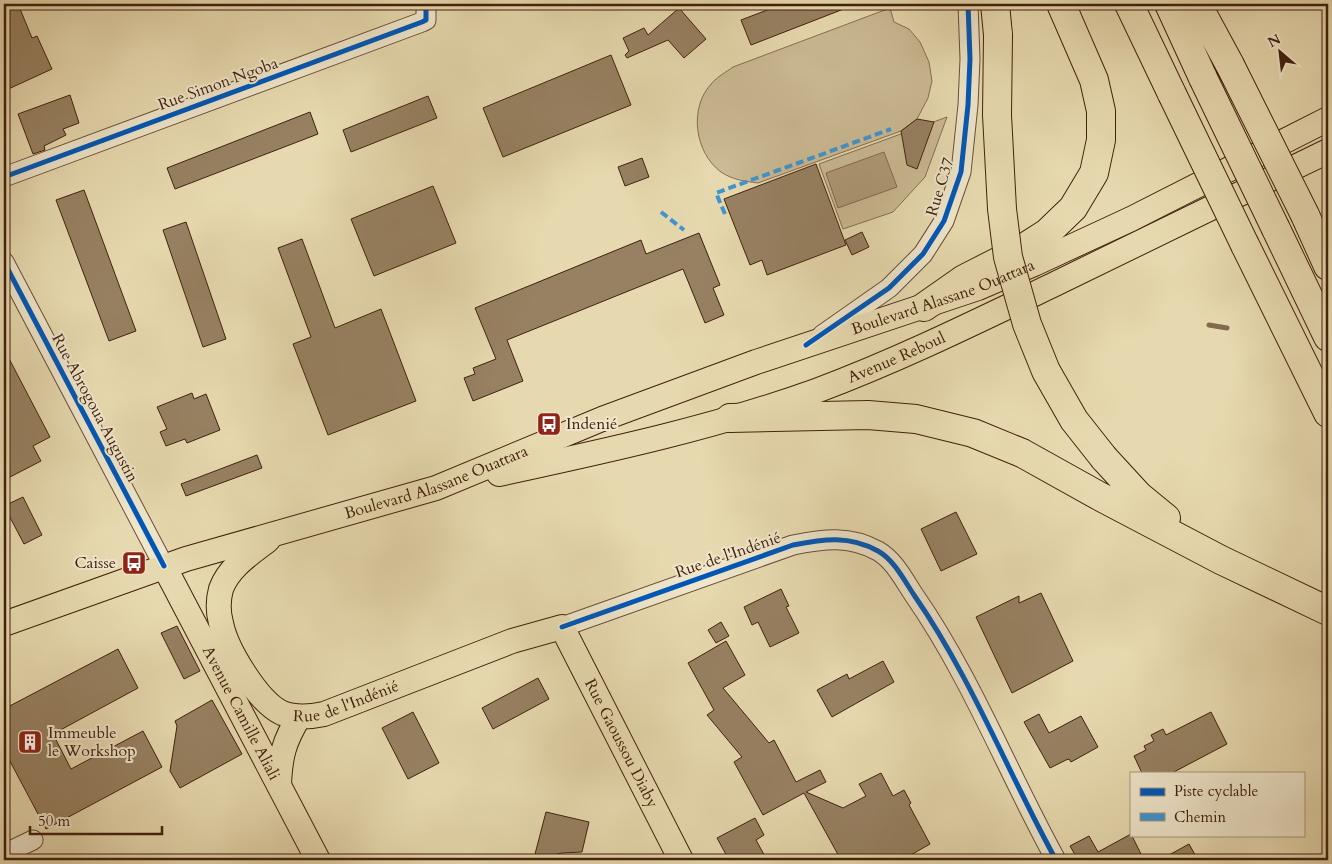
<svg xmlns="http://www.w3.org/2000/svg" width="1332" height="864" font-family="Cardo,serif">
<style>
.green{fill:#cbba94;stroke:#866e51}
.water{fill:#af9a78;stroke:#836a4e}
.lines{fill:none;stroke-linecap:round;stroke-linejoin:round}
.stream{stroke:#836a4e;stroke-width:5}
.building{fill:#978162;stroke:#41210e}
.minor-casing{stroke:#6a4f36;stroke-width:21}
.major-casing{stroke:#41210e;stroke-width:26}
.highway-casing{stroke:#41210e;stroke-width:30}
.minor{stroke:#efe6cb;stroke-width:19}
.major{stroke:#e7d9af;stroke-width:24}
.highway{stroke:#e7d9af;stroke-width:28}
.highway-bridge-casing{stroke:#41210e;stroke-width:30;stroke-linecap:butt}
.highway-bridge{stroke:#e7d9af;stroke-width:28}
.quiet{stroke:#3f95d2;stroke-width:4;stroke-dasharray:8 4;stroke-linecap:butt}
.cycleway-casing{stroke:#efe6cb;stroke-width:8}
.cycleway{stroke:#0057b8;stroke-width:5}
.labels{text-anchor:middle;dominant-baseline:central;stroke-width:4;stroke-linejoin:round;paint-order:stroke}
.street-label{font-size:16px;fill:#41210e;stroke:#efe6cb}
.poi-label{font-size:16px;fill:#41210e;stroke:#efe6cb;text-anchor:start}
</style>
<rect width="100%" height="100%" fill="#e7d9af"/>
<filter id="stains"><feTurbulence type="fractalNoise" baseFrequency=".004" numOctaves="4"/><feColorMatrix values="0 0 0 0 .2 0 0 0 0 .09 0 0 0 0 .02 0 0 0 .5 -.17"/></filter>
<radialGradient id="worn" r=".72"><stop offset=".6" stop-color="#630" stop-opacity="0"/><stop offset="1" stop-color="#630" stop-opacity=".3"/></radialGradient>
<path class="green" d="M890 8 894 22 909 29 920 42 929 62 932 81 928 98 917 119 901 131 758 183C744 181 733 180 721 172 695 153 688 108 712 83 717 77 726 72 733 67Z
M947 117 925 177 893 212 843 229 819 164Z"/>
<path class="water" d="M884 152 897 187 838 208 826 173Z"/>
<g class="lines">
<path class="stream" d="M1209 325 1227 328"/>
</g>
<path class="building" d="M18 4 32 38 37 36 52 69 4 91V10Z
M783 4H854V5L751 45 741 20Z
M679 8 706 39 684 58 668 40 627 58 625 55 629 51 623 38 644 28 648 35Z
M611 55 631 105 503 157 483 108Z
M70 95 79 123 63 129 66 135 44 146 45 150 33 154 18 114Z
M428 96 437 118 351 152 343 130Z
M310 112 318 134 175 189 167 168Z
M917 119 934 122 917 169 907 165 901 131Z
M642 158 649 177 625 186 618 167Z
M816 164 846 245 767 275 762 260 750 265 724 199Z
M433 186 456 243 374 276 351 219Z
M84 190 136 331 109 341 56 200Z
M186 222 226 339 203 347 163 230Z
M862 232 869 247 852 255 845 240Z
M699 233 720 285 713 288 724 315 705 323 683 269 507 340 523 381 473 401 464 378 475 374 473 368 496 359 475 308 641 240 646 254Z
M302 239 335 328 381 309 416 401 328 435 293 344 311 337 278 248Z
M4 349 50 437 33 446 41 461 10 477 4 464Z
M192 393 194 399 206 394 220 430 187 443 185 439 166 446 160 432 167 429 157 407Z
M257 455 262 468 186 496 181 484Z
M23 497 42 535 24 544 4 506Z
M956 512 977 554 941 571 921 529Z
M781 589 789 606 786 607 799 633 770 647 758 622 752 625 744 607Z
M1041 593 1073 661 1012 693 976 617 1019 596V603Z
M721 622 729 636 716 643 708 630Z
M177 626 200 671 184 679 161 633Z
M726 641 745 675 723 688 769 743 774 740 796 782 820 770 826 782 806 792 843 808 866 796 859 784 881 773 893 796 904 790 911 803 909 805 930 844 909 856 912 860H841L804 793 763 815 734 762 742 757 707 715 714 710 688 663Z
M118 649 138 688 53 734 71 769 143 731 162 767 46 829 4 750V709Z
M883 661 894 682 832 717 817 690 847 674 849 679Z
M538 678 549 699 493 729 482 708Z
M212 700 242 754 180 788 170 771 177 726 175 721Z
M413 712 439 763 408 779 382 728Z
M1211 712 1227 744 1172 773H1142L1134 756 1146 750 1144 746 1154 741 1151 735 1163 729 1166 735Z
M1039 714 1049 733 1081 716 1098 747 1071 762 1069 759 1066 760 1050 768 1024 722Z
M546 812 589 822 582 852 562 853 546 857 535 854Z
M755 818 764 835 756 840 767 860H729L717 838Z
M1131 834 1144 860H1078L1070 846 1089 836 1098 852Z
M1189 844 1198 860H1160Z"/>
<g class="lines">
<defs>
<path id="minor" d="M4 177 422 22 426 20V4
M4 262 164 566
M822 335 889 288 923 254 944 221 961 172 968 105 970 59 968 4
M562 627 793 545C824 539 849 535 878 551 894 560 904 580 914 595 971 677 1008 773 1056 860
M4 854 33 840"/>
<g id="major">
<path id="s1" d="M499 474C605 451 713 428 816 391 899 360 978 321 1057 283 1148 239 1238 195 1328 151"/>
<path id="s2" d="M268 540C250 554 229 567 221 589 218 600 218 612 221 623 226 649 258 702 282 713 295 718 310 717 324 714L512 641 562 627 681 860"/>
<path id="s3" d="M164 566 318 860"/>
<path id="s4" d="M4 624 186 559 436 488 602 419 756 362 978 288 1034 264 1131 219 1328 119"/>
<path d="M279 785C280 757 284 741 299 717"/>
</g>
<path id="highway" d="M995 4 998 35
M1129 4 1172 94
M1169 4 1203 78
M1197 4 1230 65
M1305 215 1328 266
M1276 229 1328 337
M1245 245 1328 413
M924 307 964 279 1019 251 1047 233 1073 208 1094 173 1101 140V111L1094 80 1061 4
M730 418 868 415 916 419 973 433 1022 453 1101 497 1221 560 1328 611
M1104 458 1138 495 1166 518"/>
</defs>
<use href="#minor" class="minor-casing"/>
<use href="#major" class="major-casing"/>
<use href="#highway" class="highway-casing"/>
<use href="#minor" class="minor"/>
<use href="#major" class="major"/>
<use href="#highway" class="highway"/>
<defs>
<path id="highway-bridge" d="M998 35 997 115 1002 209 1008 257 1027 324 1046 371 1074 420 1104 458
M1230 65 1305 215
M1203 78 1276 229
M1172 94 1245 245"/>
</defs>
<use href="#highway-bridge" class="highway-bridge-casing"/>
<use href="#highway-bridge" class="highway-bridge"/>
<path class="quiet" d="M661 212 684 230
M725 214 716 193 891 129"/>
<defs>
<path id="cycleway" d="M4 177 422 22 426 20V4
M4 262 164 566
M806 345 889 288 923 254 944 221 961 172 968 105 970 59 968 4
M562 627 793 545C824 539 849 535 878 551 894 560 904 580 914 595 971 677 1008 773 1056 860"/>
</defs>
<use href="#cycleway" class="cycleway-casing"/>
<use href="#cycleway" class="cycleway"/>
</g>
<defs>
<symbol id="bus-square" viewBox="-11 -11 22 22"><rect x="-9" y="-9" width="18" height="18" rx="4" fill="#8f2418" stroke="#efe6cb"/><path d="M-5-6H5V4H4V6H2V4H-2V6H-4V4H-5ZM-3.5-4V0h7V-4ZM-3.5 1.2v1.5H-2V1.2ZM2 1.2v1.5H3.5V1.2Z" fill="#fff"/></symbol>
<symbol id="building-square" viewBox="-11 -11 22 22"><rect x="-9" y="-9" width="18" height="18" rx="4" fill="#8f2418" stroke="#efe6cb"/><path d="M-4-6H4V6H1V3H-1V6H-4ZM-2.5-4.3h1.7v1.8h-1.7ZM.8-4.3h1.7v1.8H.8ZM-2.5-1h1.7V.8h-1.7ZM.8-1h1.7V.8H.8Z" fill="#fff"/></symbol>
</defs>
<g fill-rule="evenodd">
<use href="#bus-square" x="535" y="410" width="28" height="28"/>
<use href="#bus-square" x="120" y="549" width="28" height="28"/>
<use href="#building-square" x="16" y="728" width="28" height="28"/>
</g>
<g class="labels">
<g class="street-label">
<text transform="translate(218 84) rotate(-20)">Rue Simon Ngoba</text>
<text transform="translate(940 187) rotate(-73)">Rue C37</text>
<text stroke="none"><textPath href="#s4" startOffset="995">Boulevard Alassane Ouattara</textPath></text>
<text stroke="none"><textPath href="#s1" startOffset="415">Avenue Reboul</textPath></text>
<text transform="translate(95 408) rotate(62)">Rue Abrogoua Augustin</text>
<text stroke="none"><textPath href="#s4" startOffset="455">Boulevard Alassane Ouattara</textPath></text>
<text transform="translate(728 555) rotate(-19)">Rue de l'Indénié</text>
<text stroke="none"><textPath href="#s2" startOffset="281">Rue de l'Indénié</textPath></text>
<text stroke="none"><textPath href="#s3" startOffset="166">Avenue Camille Aliali</textPath></text>
<text stroke="none"><textPath href="#s2" startOffset="641">Rue Gaoussou Diaby</textPath></text>
</g>
<g class="poi-label">
<text x="566" y="424">Indenié</text>
<text x="116" y="563" text-anchor="end">Caisse</text>
<text x="48" y="733">Immeuble<tspan x="48" dy="18">le Workshop</tspan></text>
</g>
</g>
<rect width="1332" height="864" fill="none" stroke="#e7d9af" stroke-width="20"/>
<rect x="5" y="5" width="1322" height="854" fill="none" stroke="#41210e" stroke-width="2.5"/>
<rect x="10" y="10" width="1312" height="844" fill="none" stroke="#41210e"/>
<rect x="1130" y="772" width="175" height="65" fill="#efe6cb" stroke="#a9977f"/>
<rect x="1140" y="788" width="25" height="8" fill="#0057b8" stroke="#a9977f"/>
<text x="1174" y="796" font-size="15" fill="#41210e">Piste cyclable</text>
<rect x="1140" y="813" width="25" height="8" fill="#3f95d2" stroke="#a9977f"/>
<text x="1174" y="822" font-size="15" fill="#41210e">Chemin</text>
<g transform="translate(1280 52) rotate(332)" stroke="#efe6cb" stroke-width="4" paint-order="stroke">
<path d="M0-4L9 19L0 12L-9 19Z" fill="#41210e"/>
<text y="-8" font-size="14" font-weight="bold" text-anchor="middle" fill="#41210e">N</text>
</g>
<path d="M30 826v8h132v-8" fill="none" stroke="#41210e" stroke-width="2.5"/>
<text x="38" y="826" font-size="15" fill="#41210e" stroke="#efe6cb" stroke-width="4" paint-order="stroke">50 m</text>
<rect width="100%" height="100%" filter="url(#stains)"/>
<rect width="100%" height="100%" fill="url(#worn)"/>
</svg>
